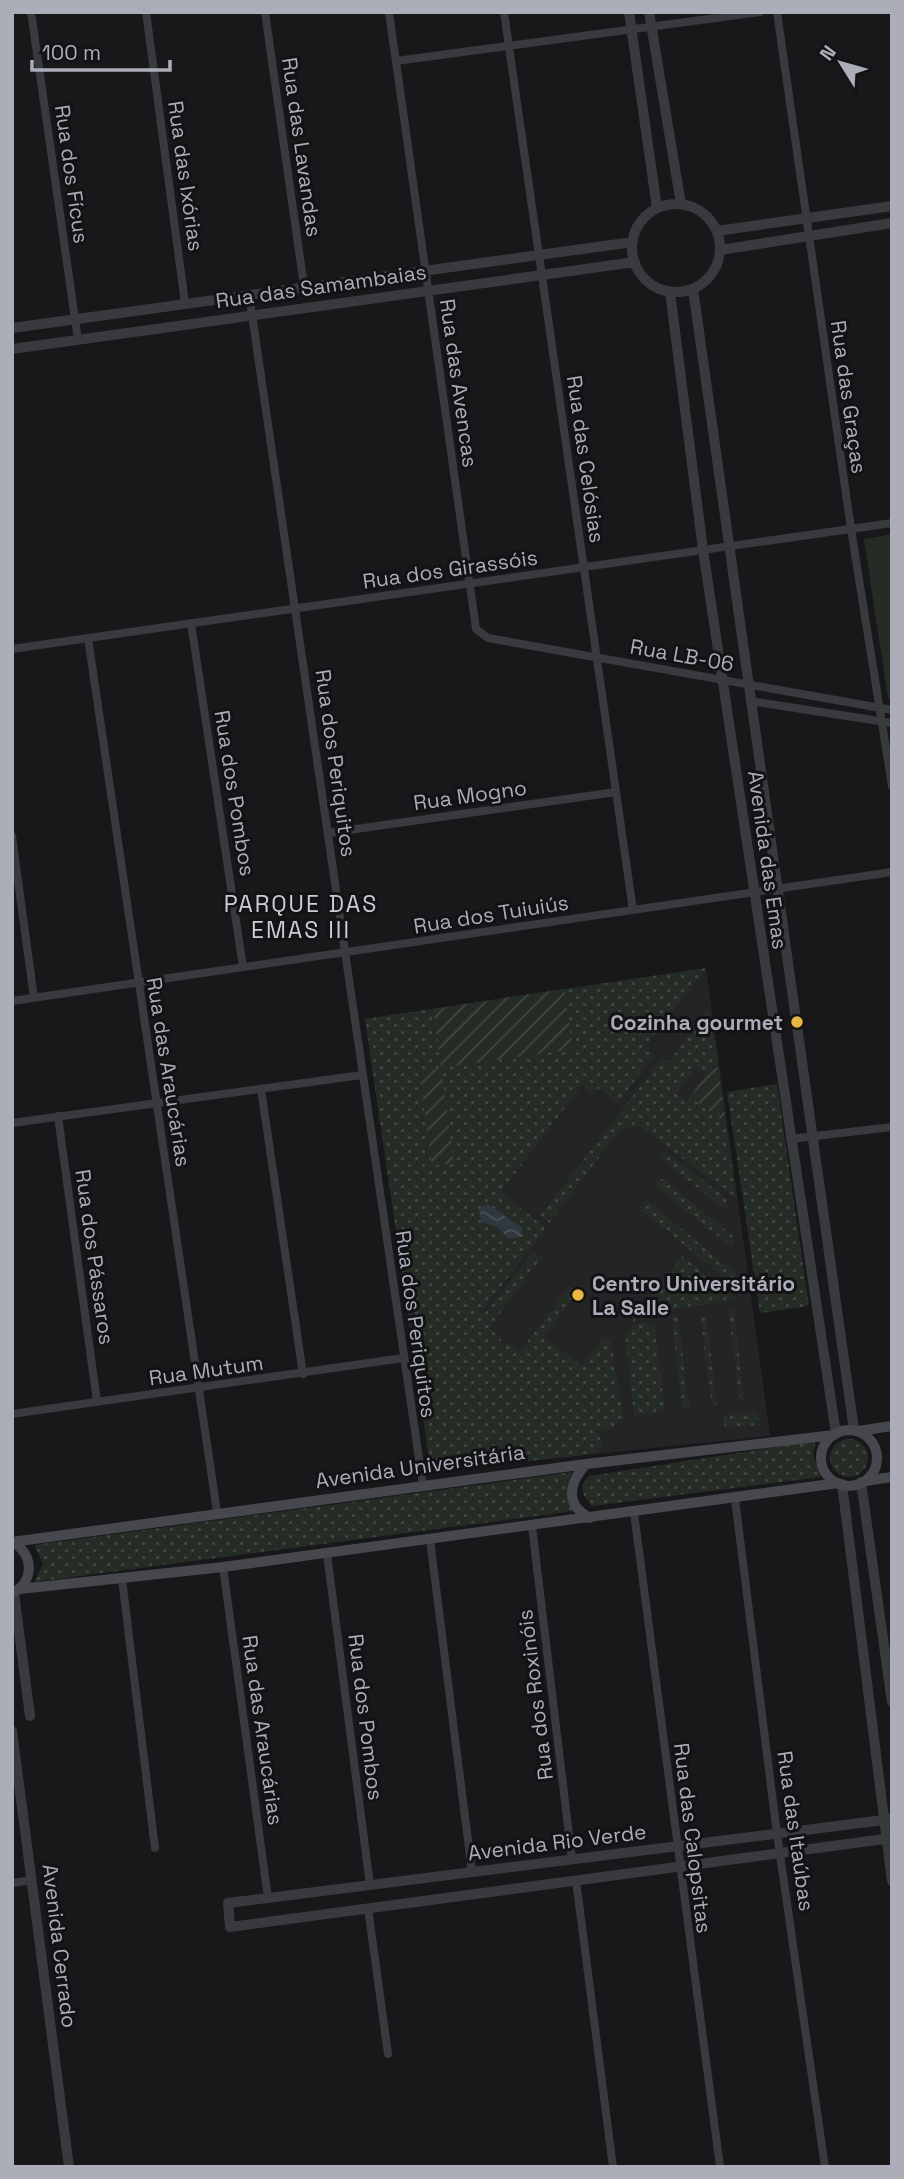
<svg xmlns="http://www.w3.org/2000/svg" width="904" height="2179" font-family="'Space Grotesk',sans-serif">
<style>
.built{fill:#242427}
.grass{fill:url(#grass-dots)}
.garden{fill:url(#garden-furrows)}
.pitch{fill:#242c25}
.water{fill:url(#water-waves)}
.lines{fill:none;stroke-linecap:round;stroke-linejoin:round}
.minor{stroke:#393a3e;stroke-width:8}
.tertiary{stroke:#393a3e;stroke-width:10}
.secondary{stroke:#47484e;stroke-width:10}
.poi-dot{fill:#e8b641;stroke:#131315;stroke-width:2.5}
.labels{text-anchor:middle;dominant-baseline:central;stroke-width:6;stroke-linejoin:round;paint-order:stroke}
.street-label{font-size:21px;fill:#abaeb9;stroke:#131315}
.poi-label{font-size:21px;font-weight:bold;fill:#abaeb9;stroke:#131315;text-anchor:end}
.neighbourhood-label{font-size:23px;letter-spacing:2px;fill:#cbced5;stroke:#131315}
</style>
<defs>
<pattern id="grass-dots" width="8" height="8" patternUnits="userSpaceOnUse" patternTransform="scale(1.75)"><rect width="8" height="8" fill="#242c25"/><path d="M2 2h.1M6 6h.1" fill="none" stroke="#414843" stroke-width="1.8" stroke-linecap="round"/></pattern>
<pattern id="garden-furrows" width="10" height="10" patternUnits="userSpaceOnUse" patternTransform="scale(1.75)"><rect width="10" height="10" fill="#242c25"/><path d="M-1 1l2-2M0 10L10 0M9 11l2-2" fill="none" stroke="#414843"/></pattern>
<pattern id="water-waves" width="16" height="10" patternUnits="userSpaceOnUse" patternTransform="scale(1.75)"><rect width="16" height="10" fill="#30383f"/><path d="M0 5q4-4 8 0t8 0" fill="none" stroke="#4b5259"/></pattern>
</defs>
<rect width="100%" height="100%" fill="#18181a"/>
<path class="built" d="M706 968 770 1436 431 1471 365 1019Z"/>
<path class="grass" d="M706 968 645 1047 654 1055 618 1103 599 1088 594 1094 582 1085 501 1192 546 1228 482 1311 485 1313 534 1251 542 1257 489 1328 502 1339 500 1342 505 1345 508 1342 520 1351 570 1286 577 1292 543 1337 582 1366 602 1339 607 1338 611 1342 623 1417 612 1429 594 1431 602 1438V1449L594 1454 431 1471 365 1019Z
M709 1007 718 1065 705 1073 696 1067 676 1094 686 1102 690 1097 726 1123 736 1198 639 1126 621 1129 549 1223 540 1216 662 1058 669 1062Z
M777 1084 809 1306 760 1313 727 1092Z
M666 1151 726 1198 728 1212 660 1158 661 1153Z
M663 1179 733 1236V1248L656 1187 657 1181Z
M647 1200 738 1275 732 1284 640 1209Z
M682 1256 737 1300 665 1310 631 1323Z
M728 1308H734L744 1401 740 1402Z
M678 1315 689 1408H682L672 1316Z
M706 1315 717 1405 712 1406 700 1316Z
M645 1322 655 1329 665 1412 634 1416 625 1335 631 1327Z
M757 1411 760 1425 725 1428 723 1416Z
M830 1458a19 19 0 1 1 38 0a19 19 0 1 1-38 0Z
M816 1441 813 1455 821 1477 592 1506 584 1496 582 1485 589 1476Z
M573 1472C564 1487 566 1496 574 1511L34 1582 43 1564 34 1545Z"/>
<path class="garden" d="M564 989 573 1049 441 1068 454 1163 432 1166 419 1071 441 1068 433 1009Z
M718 1067 726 1123 690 1097 708 1072Z"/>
<path class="pitch" d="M892 534V698L888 699 864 539Z"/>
<path class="water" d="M488 1204 522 1228 521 1236 509 1239 497 1227 481 1222 479 1209Z"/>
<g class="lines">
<path class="minor" d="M31 12 78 340
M146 12 185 303
M265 12 304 286
M389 12 476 629 488 638 892 710
M504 12 633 910
M777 12 851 529 892 786
M396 61 760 12
M249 294 423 1486
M191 623 243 967
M88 638 217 1512
M12 649 892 523
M750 701 892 723
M328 833 616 792
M12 836 34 998
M12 1001 892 872
M261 1089 303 1374
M58 1116 97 1402
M12 1123 362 1075
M790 1139 892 1127
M12 1414 403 1358
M735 1499 777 1834 825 2167
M634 1513 720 2167
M532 1526 572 1860
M430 1540 472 1872
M327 1554 370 1885
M223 1567 268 1898
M122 1579 155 1848
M576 1880 613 2167
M12 1883 32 1880
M368 1908 388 2054"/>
<path class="tertiary" d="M629 12 657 208
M649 12 681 204
M632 248a44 44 0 1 1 88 0a44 44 0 1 1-88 0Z
M717 231 892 206
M720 250 892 223
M693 289 854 1430
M670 292 703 550 836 1434
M12 328 633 242
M12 349 635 262
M861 1482 892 1702
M842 1484 892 1881
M14 1593 30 1716
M12 1731 69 2167
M892 1819 228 1903 230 1927 892 1838"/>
<path class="secondary" d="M821 1458a28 28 0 1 1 56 0a28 28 0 1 1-56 0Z
M858 1431 892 1426
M586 1464C569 1483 564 1504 590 1518
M865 1481 892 1477
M12 1542 586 1464 834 1435
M12 1542C34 1553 35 1582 12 1593
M20 1589 223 1567 838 1483"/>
</g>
<g class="poi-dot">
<circle cx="797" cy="1022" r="7"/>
<circle cx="578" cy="1295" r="7"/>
</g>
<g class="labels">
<g class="street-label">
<text transform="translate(302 147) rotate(82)">Rua das Lavandas</text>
<text transform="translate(72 174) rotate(82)">Rua dos Fícus</text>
<text transform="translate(186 176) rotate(82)">Rua das Ixórias</text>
<text transform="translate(321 286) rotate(-8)">Rua das Samambaias</text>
<text transform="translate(459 383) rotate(82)">Rua das Avencas</text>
<text transform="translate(849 397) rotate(82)">Rua das Graças</text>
<text transform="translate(586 459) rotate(82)">Rua das Celósias</text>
<text transform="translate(450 569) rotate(-8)">Rua dos Girassóis</text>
<text transform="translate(682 655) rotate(10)">Rua LB-06</text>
<text transform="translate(336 763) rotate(82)">Rua dos Periquitos</text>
<text transform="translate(235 793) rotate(81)">Rua dos Pombos</text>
<text transform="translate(470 795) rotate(-8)">Rua Mogno</text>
<text transform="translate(768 860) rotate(82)">Avenida das Emas</text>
<text transform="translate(491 914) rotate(-9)">Rua dos Tuiuiús</text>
<text transform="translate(169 1072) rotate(81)">Rua das Araucárias</text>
<text transform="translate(95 1257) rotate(82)">Rua dos Pássaros</text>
<text transform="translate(416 1324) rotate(82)">Rua dos Periquitos</text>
<text transform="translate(206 1370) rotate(-8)">Rua Mutum</text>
<text transform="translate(420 1466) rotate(-8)">Avenida Universitária</text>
<text transform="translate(535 1695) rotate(-97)">Rua dos Roxinóis</text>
<text transform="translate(366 1717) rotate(83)">Rua dos Pombos</text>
<text transform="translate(263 1730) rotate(82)">Rua das Araucárias</text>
<text transform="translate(796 1831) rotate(82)">Rua das Itaúbas</text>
<text transform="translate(693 1838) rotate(83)">Rua das Calopsitas</text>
<text transform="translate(557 1842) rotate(-7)">Avenida Rio Verde</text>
<text transform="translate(60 1946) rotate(83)">Avenida Cerrado</text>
</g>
<g class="poi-label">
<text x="783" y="1022">Cozinha gourmet</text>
<text x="592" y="1283" text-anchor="start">Centro Universitário<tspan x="592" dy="24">La Salle</tspan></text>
</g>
<g class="neighbourhood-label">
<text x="301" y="904">PARQUE DAS<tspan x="301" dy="26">EMAS III</tspan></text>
</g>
</g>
<rect width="904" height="2179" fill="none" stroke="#abaeb9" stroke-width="28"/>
<g transform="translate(841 63) rotate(307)" stroke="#131315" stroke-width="5" paint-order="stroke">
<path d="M0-5L12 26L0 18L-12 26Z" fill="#abaeb9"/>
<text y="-10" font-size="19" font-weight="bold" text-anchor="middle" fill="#abaeb9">N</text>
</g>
<path d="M32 60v10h138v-10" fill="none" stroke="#abaeb9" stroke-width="3.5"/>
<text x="42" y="60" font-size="21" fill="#abaeb9" stroke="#131315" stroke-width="5" paint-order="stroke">100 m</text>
</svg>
